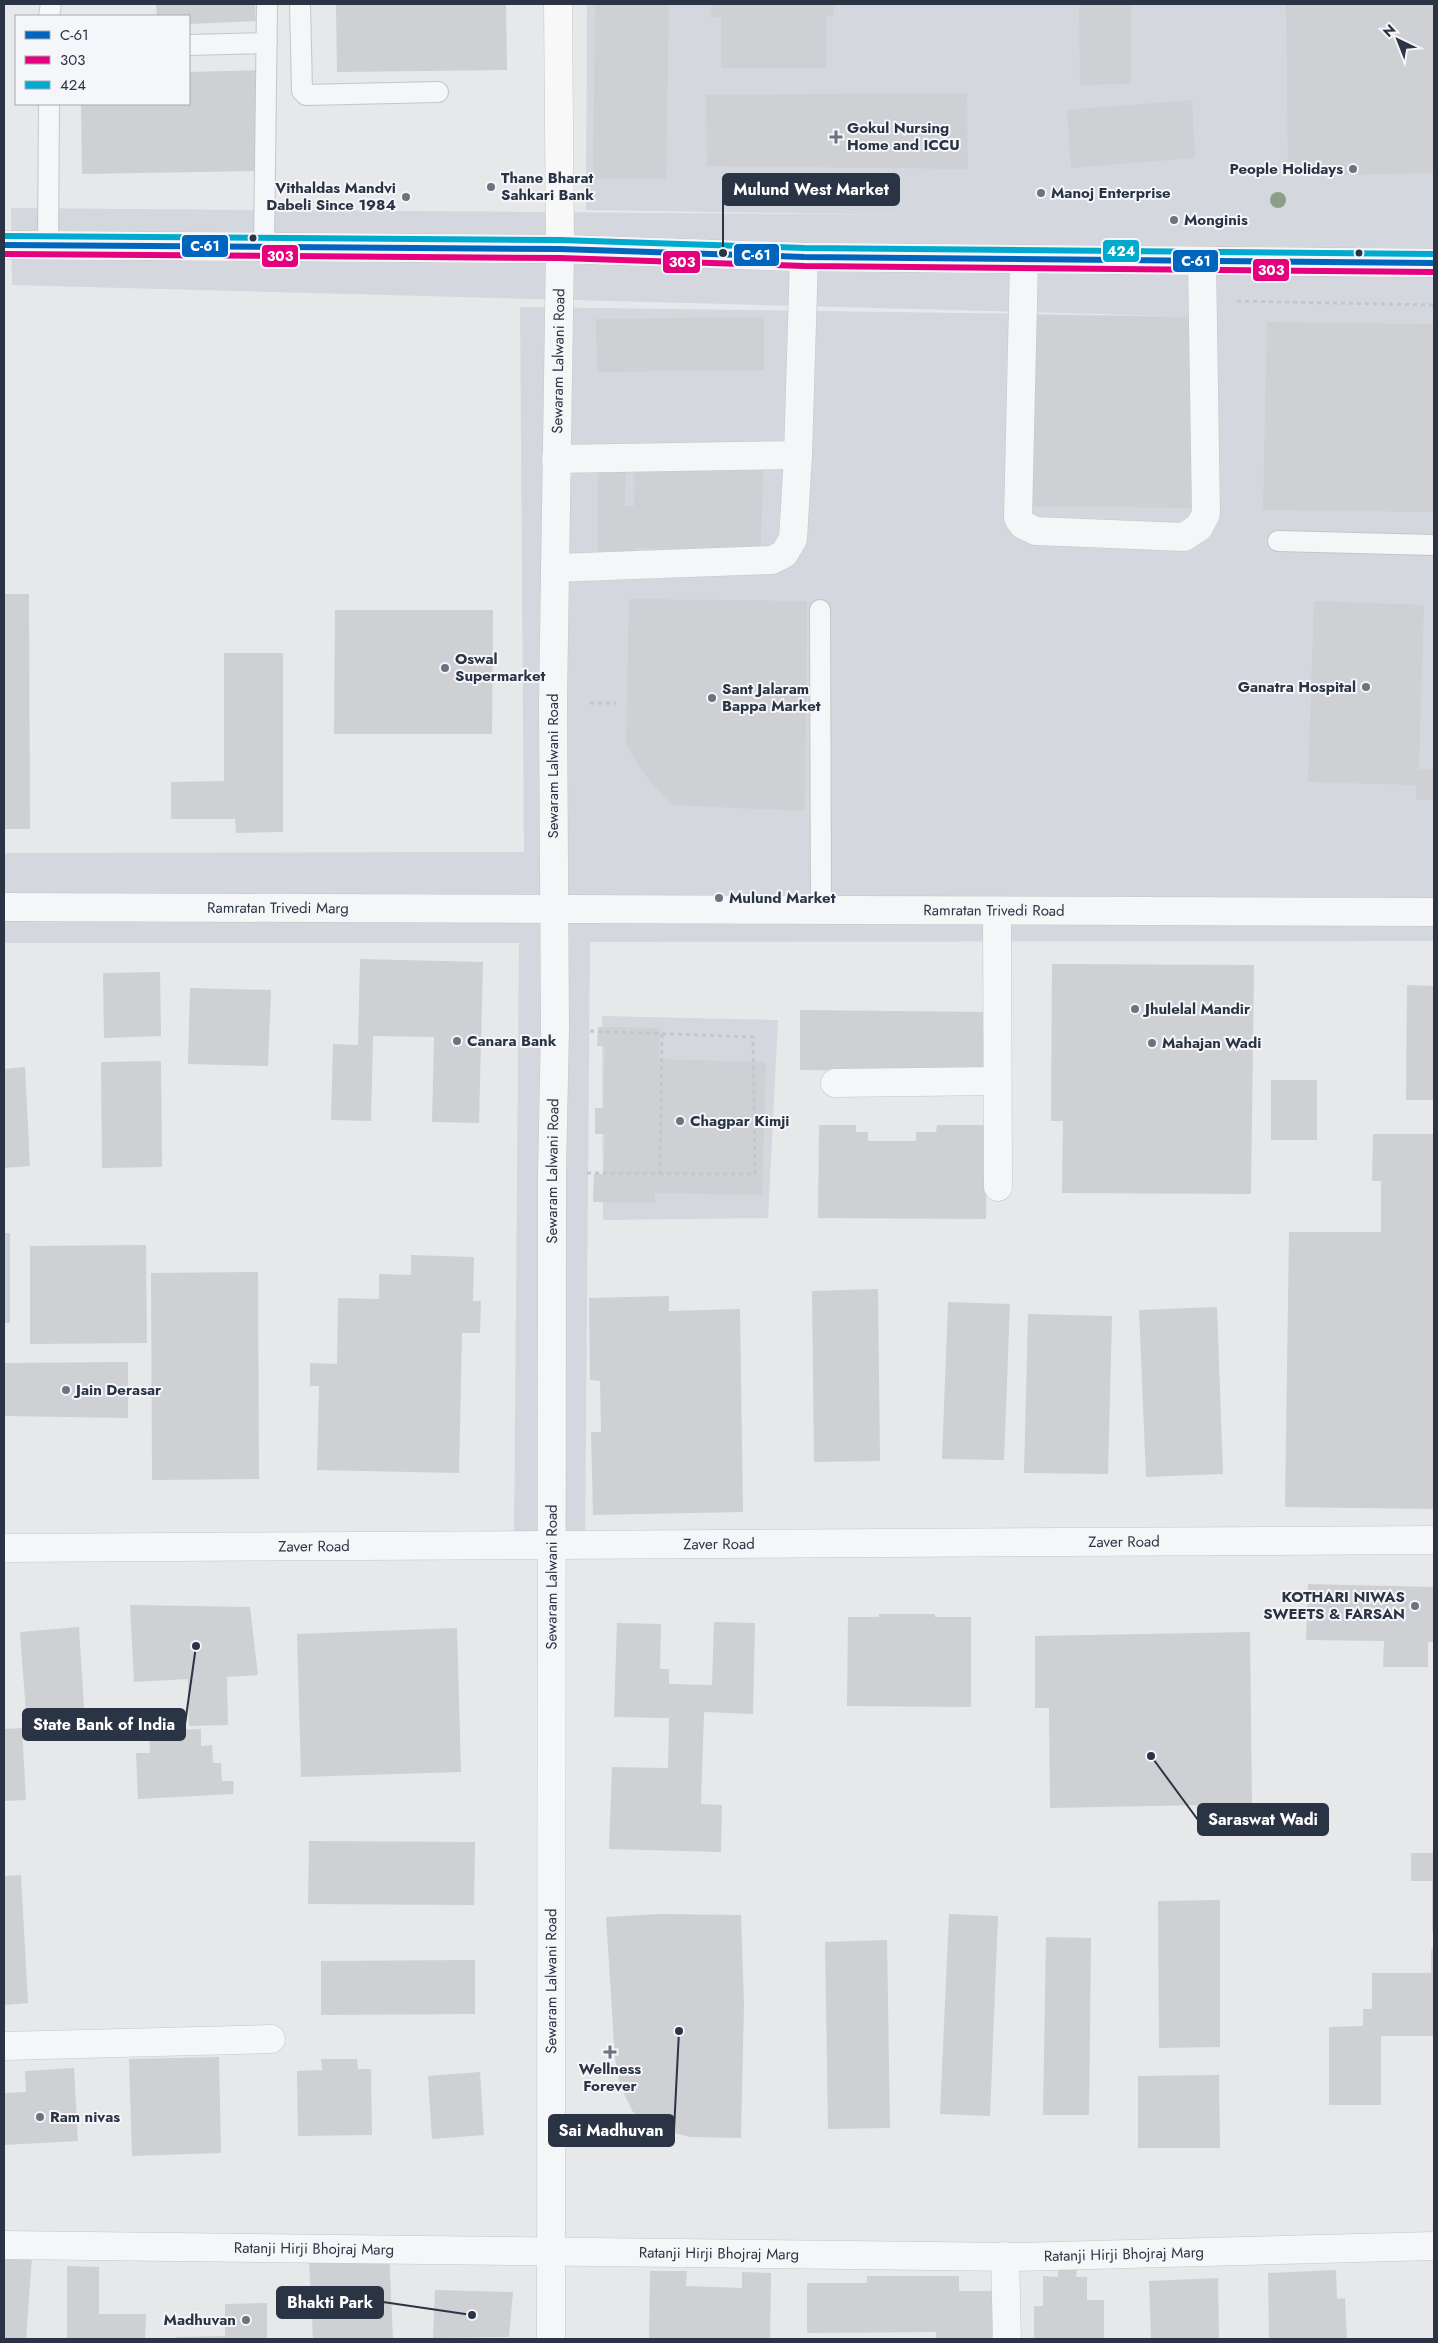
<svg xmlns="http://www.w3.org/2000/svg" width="1438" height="2343" font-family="Jost,sans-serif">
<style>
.built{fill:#d4d7dd}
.building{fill:#ced0d3}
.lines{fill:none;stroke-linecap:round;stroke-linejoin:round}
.service-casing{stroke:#c4c6c8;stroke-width:22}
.minor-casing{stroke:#c4c6c8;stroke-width:29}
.tertiary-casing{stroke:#c4c6c8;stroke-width:29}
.secondary-casing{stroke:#c4c6c8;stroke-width:29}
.path{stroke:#c5c6ca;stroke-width:3;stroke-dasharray:4 4;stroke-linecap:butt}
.service{stroke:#f5f6f7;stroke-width:20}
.minor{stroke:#f5f6f7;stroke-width:28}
.tertiary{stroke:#f5f6f7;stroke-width:28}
.secondary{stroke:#f8f8f8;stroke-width:28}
.bus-1-casing{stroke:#f4f6f9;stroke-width:10}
.bus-2-casing{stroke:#f4f6f9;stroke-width:10}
.bus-3-casing{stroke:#f4f6f9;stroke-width:10}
.bus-1{stroke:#0065bd;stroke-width:6}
.bus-2{stroke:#e5007d;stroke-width:6}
.bus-3{stroke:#00a9ce;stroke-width:6}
.tree{fill:#8a9e88}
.poi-dot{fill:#6c737f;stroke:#f4f6f9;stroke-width:2}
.bus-dot{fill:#2b3445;stroke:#f4f6f9;stroke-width:2}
.labels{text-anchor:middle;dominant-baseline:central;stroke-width:4;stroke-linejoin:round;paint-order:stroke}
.poi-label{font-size:15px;font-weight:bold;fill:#2b3445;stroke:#f4f6f9;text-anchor:start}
.street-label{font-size:15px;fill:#2b3445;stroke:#f4f6f9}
.leader{fill:none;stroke:#2b3445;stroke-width:2}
.callout-dot{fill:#2b3445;stroke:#f4f6f9;stroke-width:2}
.callout{fill:#2b3445;stroke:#2b3445;stroke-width:2}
.callout-label{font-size:16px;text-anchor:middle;font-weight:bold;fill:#fff}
.line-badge{stroke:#f4f6f9;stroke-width:2}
.badge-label{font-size:14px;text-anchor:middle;font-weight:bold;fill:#fff}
</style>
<rect width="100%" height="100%" fill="#e6e8ea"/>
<path class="built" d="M587 4H1434V941L590 942 585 1542 514 1541 519 943H4V853L524 852 520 307 1175 316 12 285 11 208 919 215 586 210Z
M602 1016 778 1020 768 1218 603 1220Z"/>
<path class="building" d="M156 4H255L256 21 189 24V16H157Z
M336 4H506L507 70 337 72Z
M595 4H669L666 179H593Z
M712 4H833L834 16H826V68H721V17H711Z
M1079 4H1131V84L1080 85Z
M1286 4H1434V173L1288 176Z
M262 70 263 171 82 174 81 104H189V72Z
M967 93 968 169 707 166 706 95Z
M1192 100 1195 158 1071 168 1067 110Z
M1026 315 1194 317 1191 508 1022 506Z
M764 317V370L597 372 596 319Z
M1267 322 1434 324V512L1263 510Z
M598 466H626L625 506H634L635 466 763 468 761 550 635 548V561L598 559Z
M4 594H29L30 829H4Z
M629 599 807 601 805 811 672 805 653 785 637 764 626 743Z
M1314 601 1424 605 1419 769 1434 770V800H1416V785L1308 782Z
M335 610H493L492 734H334Z
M224 653H283V832L236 833 235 819H171V782L224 781Z
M360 959 483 962 479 1123 432 1122 434 1037 373 1036 371 1121 331 1120 333 1044 358 1045Z
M1052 964 1254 965 1251 1194 1062 1193 1063 1121H1051Z
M160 972 161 1036 104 1038 103 973Z
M1407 985 1434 986V1100H1406Z
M190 988 271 990 268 1066 188 1064Z
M800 1010 988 1012 987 1072 800 1070Z
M598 1027 660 1028 659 1059 766 1062 762 1195 655 1193V1203L593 1202 594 1174H604L605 1134H595V1108H603L605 1046H597Z
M161 1061 162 1167 102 1168 101 1062Z
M25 1067 30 1166 4 1168V1069Z
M1271 1080H1317V1140H1271Z
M819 1125H856V1132H868V1141H916V1132H936L937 1125H987L986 1219 818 1218Z
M1373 1134H1434V1509L1285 1507 1289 1232H1381V1181H1372Z
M4 1233H10V1323H4Z
M146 1245 147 1343 30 1344V1246Z
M411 1255 474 1257 473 1301H481L480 1333H462L459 1473 317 1470 319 1386H310V1363L337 1364 338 1298 379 1299V1274L411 1275Z
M258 1272 259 1479 152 1480 151 1273Z
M878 1289 880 1461 814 1462 812 1291Z
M669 1296V1311L740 1309 743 1512 593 1515 591 1432H601L600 1381 590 1380 589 1298Z
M948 1302 1010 1304 1004 1460 942 1459Z
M1217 1307 1223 1474 1146 1477 1139 1310Z
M1028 1314 1112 1316 1108 1474 1024 1473Z
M128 1362V1418L4 1416V1363Z
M1308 1584 1434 1587V1642H1428V1667H1383L1384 1641 1306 1640Z
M130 1605 250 1607 258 1675 227 1677 228 1725 189 1726 188 1679 134 1682Z
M879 1614H935V1617H971V1707L847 1706 848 1617H879Z
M714 1622 755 1623 753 1714 704 1712 701 1804 722 1805 721 1852 609 1849 612 1767 668 1768 669 1718 614 1717 617 1623 661 1624 660 1669H669V1684L712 1685Z
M79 1627 85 1723 27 1727 20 1632Z
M457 1628 461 1772 301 1777 297 1634Z
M1250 1632 1252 1804 1050 1808 1049 1708H1035V1636Z
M22 1728 26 1800 4 1801V1729Z
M201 1729V1746L212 1745 213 1763H221L222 1781H234L233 1794 138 1799 136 1753H150L149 1731Z
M309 1841 475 1842 474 1905 308 1904Z
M1411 1853H1434V1931H1432V1881H1411Z
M21 1875 28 2003 4 2005V1876Z
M1220 1900V2047L1159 2048 1158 1901Z
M659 1914 741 1915 744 2004 741 2138 689 2137 645 2124 633 2112 620 2085 615 2059 606 1917Z
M949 1914 998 1916 990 2116 940 2114Z
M1046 1937 1091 1938 1089 2115H1043Z
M887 1940 890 2128 828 2129 825 1942Z
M1431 1949H1434V2036H1381V2105H1329V2027L1363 2026V2009H1372V1973H1431Z
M475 1960V2014L321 2015V1961Z
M219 2057 221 2153 132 2156 129 2059Z
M321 2059H357L358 2069H371L372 2135 298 2136 297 2071 322 2070Z
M74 2068 78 2141 4 2145V2093L26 2092 25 2071Z
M480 2072 484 2135 432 2139 428 2076Z
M1219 2075 1220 2148H1138V2076Z
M389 2253 393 2339H313L309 2258Z
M4 2256 32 2258 26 2339H4Z
M67 2266 99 2267V2314H146L145 2339H67Z
M1058 2269H1077L1076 2277H1087V2300H1104V2339H1034V2306H1043V2276L1058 2277Z
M1336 2270 1337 2299 1345 2298 1347 2339H1269L1268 2273Z
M650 2271H687L686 2286 742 2288V2272L771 2273 770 2339H649Z
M867 2276H959V2291H992V2339H936V2332L807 2333V2283H867Z
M1218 2278 1219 2339H1151L1149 2281Z
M435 2290 513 2292 509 2337 433 2338Z
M267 2303V2339H176V2337L225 2336V2304Z"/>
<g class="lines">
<defs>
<path id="service" d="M300 4 302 91 306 95 438 92
M49 16 51 4
M189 45 267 43
M48 246 49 104
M264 247 267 4
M1278 541 1434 545
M820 610 821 910"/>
<g id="minor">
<path d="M1024 260 1018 518 1023 525 1036 531 1184 537 1199 527 1206 514 1202 261"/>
<path d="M556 459 798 455 804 257"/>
<path d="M555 568 772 560 784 554 793 539 798 455"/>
<path id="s1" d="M4 907 1434 912"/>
<path d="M997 911 998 1187"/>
<path d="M835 1083 997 1081"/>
<path id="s2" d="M4 1548 1434 1540"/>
<path d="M4 2046 271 2039"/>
<path id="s3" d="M4 2245 1016 2257 1434 2246"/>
<path d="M1005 2256 1007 2339"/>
<path id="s4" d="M551 2339 552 1173 555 1029 553 703 560 249"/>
</g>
<path id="tertiary" d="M560 249 804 257 1434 263"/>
<path id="secondary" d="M4 245 560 249 558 4"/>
</defs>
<use href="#service" class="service-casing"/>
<use href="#minor" class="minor-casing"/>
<use href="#tertiary" class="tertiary-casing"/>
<use href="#secondary" class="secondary-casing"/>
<path class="path" d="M1237 301 1434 305
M590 703H616
M587 1173 755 1174 753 1037 590 1031
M660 1174 662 1033"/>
<use href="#service" class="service"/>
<use href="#minor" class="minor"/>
<use href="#tertiary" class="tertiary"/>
<use href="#secondary" class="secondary"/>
<defs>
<path id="bus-1" d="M4 245 560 249 804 257 1434 263"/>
<path id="bus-2" d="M4 254 560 258 804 266 1434 272"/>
<path id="bus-3" d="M4 236 560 240 804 248 1434 254"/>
</defs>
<use href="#bus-1" class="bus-1-casing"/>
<use href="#bus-2" class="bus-2-casing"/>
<use href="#bus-3" class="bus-3-casing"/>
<use href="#bus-1" class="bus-1"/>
<use href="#bus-2" class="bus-2"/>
<use href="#bus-3" class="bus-3"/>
</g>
<circle class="tree" cx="1278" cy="200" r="8"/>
<g class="poi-dot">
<path d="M833.5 129.5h5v5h5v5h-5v5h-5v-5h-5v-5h5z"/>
<circle cx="1353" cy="169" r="5"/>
<circle cx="491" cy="187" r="5"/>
<circle cx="1041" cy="193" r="5"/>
<circle cx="406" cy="197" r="5"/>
<circle cx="1174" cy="220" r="5"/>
<circle cx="445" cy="668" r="5"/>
<circle cx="1366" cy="687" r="5"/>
<circle cx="712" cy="698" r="5"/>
<circle cx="719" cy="898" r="5"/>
<circle cx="1135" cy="1009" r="5"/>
<circle cx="457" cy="1041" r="5"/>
<circle cx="1152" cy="1043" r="5"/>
<circle cx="680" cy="1121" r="5"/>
<circle cx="66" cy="1390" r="5"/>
<circle cx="1415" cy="1606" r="5"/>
<path d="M607.5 2044.5h5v5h5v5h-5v5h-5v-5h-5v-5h5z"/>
<circle cx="40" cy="2117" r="5"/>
<circle cx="246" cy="2320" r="5"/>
</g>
<g class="bus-dot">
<circle cx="253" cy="238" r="4.5"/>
<circle cx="1359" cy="253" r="4.5"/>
</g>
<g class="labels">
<g class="poi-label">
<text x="847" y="128">Gokul Nursing<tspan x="847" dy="17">Home and ICCU</tspan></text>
<text x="1343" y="169" text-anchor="end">People Holidays</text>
<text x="501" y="178">Thane Bharat<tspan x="501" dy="17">Sahkari Bank</tspan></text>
<text x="396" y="188" text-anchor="end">Vithaldas Mandvi<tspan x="396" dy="17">Dabeli Since 1984</tspan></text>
<text x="1051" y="193">Manoj Enterprise</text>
<text x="1184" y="220">Monginis</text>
<text x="455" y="659">Oswal<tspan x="455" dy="17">Supermarket</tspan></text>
<text x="1356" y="687" text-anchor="end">Ganatra Hospital</text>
<text x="722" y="689">Sant Jalaram<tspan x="722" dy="17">Bappa Market</tspan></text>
<text x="729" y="898">Mulund Market</text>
<text x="1145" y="1009">Jhulelal Mandir</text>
<text x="467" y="1041">Canara Bank</text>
<text x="1162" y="1043">Mahajan Wadi</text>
<text x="690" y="1121">Chagpar Kimji</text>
<text x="76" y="1390">Jain Derasar</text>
<text x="1405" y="1597" text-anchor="end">KOTHARI NIWAS<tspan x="1405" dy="17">SWEETS &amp; FARSAN</tspan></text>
<text x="610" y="2069" text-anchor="middle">Wellness<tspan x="610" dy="17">Forever</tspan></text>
<text x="50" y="2117">Ram nivas</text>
<text x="236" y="2320" text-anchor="end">Madhuvan</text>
</g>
<g class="street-label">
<text stroke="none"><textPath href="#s4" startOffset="1978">Sewaram Lalwani Road</textPath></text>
<text transform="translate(553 766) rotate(-90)">Sewaram Lalwani Road</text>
<text stroke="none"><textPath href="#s1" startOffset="274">Ramratan Trivedi Marg</textPath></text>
<text stroke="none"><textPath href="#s1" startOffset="990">Ramratan Trivedi Road</textPath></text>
<text stroke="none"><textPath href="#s4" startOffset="1168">Sewaram Lalwani Road</textPath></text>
<text stroke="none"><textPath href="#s2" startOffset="1120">Zaver Road</textPath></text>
<text stroke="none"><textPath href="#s2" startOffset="715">Zaver Road</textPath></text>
<text stroke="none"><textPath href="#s2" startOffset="310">Zaver Road</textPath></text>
<text stroke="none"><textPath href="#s4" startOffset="762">Sewaram Lalwani Road</textPath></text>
<text stroke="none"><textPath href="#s4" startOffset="358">Sewaram Lalwani Road</textPath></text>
<text stroke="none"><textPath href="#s3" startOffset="310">Ratanji Hirji Bhojraj Marg</textPath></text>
<text stroke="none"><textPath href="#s3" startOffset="715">Ratanji Hirji Bhojraj Marg</textPath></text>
<text stroke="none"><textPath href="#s3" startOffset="1120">Ratanji Hirji Bhojraj Marg</textPath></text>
</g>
</g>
<path class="leader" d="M723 253L723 190M196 1646L185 1724M1151 1756L1198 1820M679 2031L674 2130M472 2315L383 2302"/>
<g class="callout-dot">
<circle cx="723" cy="253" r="5"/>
<circle cx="196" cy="1646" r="5"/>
<circle cx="1151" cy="1756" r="5"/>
<circle cx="679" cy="2031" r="5"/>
<circle cx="472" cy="2315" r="5"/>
</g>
<g class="callout">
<rect x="723" y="174" width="176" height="31" rx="5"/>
<rect x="23" y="1709" width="162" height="31" rx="5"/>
<rect x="1198" y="1804" width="130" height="31" rx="5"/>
<rect x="549" y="2115" width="125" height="31" rx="5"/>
<rect x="277" y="2287" width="106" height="31" rx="5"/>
</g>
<g class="callout-label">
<text x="811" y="195">Mulund West Market</text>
<text x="104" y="1730">State Bank of India</text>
<text x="1263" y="1825">Saraswat Wadi</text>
<text x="611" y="2136">Sai Madhuvan</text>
<text x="330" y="2308">Bhakti Park</text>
</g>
<g class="line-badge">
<rect x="181" y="234" width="48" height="24" rx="5" fill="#0065bd"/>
<rect x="1102" y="239" width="38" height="24" rx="5" fill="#00a9ce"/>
<rect x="733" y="243" width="47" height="24" rx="5" fill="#0065bd"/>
<rect x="261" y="244" width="38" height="24" rx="5" fill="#e5007d"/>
<rect x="1172" y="249" width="47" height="24" rx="5" fill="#0065bd"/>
<rect x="662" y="250" width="39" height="24" rx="5" fill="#e5007d"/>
<rect x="1252" y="258" width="38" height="24" rx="5" fill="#e5007d"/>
</g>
<g class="badge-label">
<text x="205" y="251">C-61</text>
<text x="1121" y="256">424</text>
<text x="756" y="260">C-61</text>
<text x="280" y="261">303</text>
<text x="1196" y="266">C-61</text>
<text x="682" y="267">303</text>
<text x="1271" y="275">303</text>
</g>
<rect width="1438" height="2343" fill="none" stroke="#2b3445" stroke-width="10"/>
<rect x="15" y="15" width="175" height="90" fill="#f4f6f9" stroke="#a4a8b1"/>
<rect x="25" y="31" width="25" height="8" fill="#0065bd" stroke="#a4a8b1"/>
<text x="60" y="40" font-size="15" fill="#2b3445">C-61</text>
<rect x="25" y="56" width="25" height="8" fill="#e5007d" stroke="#a4a8b1"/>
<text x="60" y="65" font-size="15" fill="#2b3445">303</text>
<rect x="25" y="81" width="25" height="8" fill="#00a9ce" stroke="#a4a8b1"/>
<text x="60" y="90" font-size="15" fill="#2b3445">424</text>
<g transform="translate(1398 40) rotate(317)" stroke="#f4f6f9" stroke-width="4" paint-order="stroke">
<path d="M0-4L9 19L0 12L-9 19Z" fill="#2b3445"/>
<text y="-8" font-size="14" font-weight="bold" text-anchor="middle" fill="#2b3445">N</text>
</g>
</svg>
